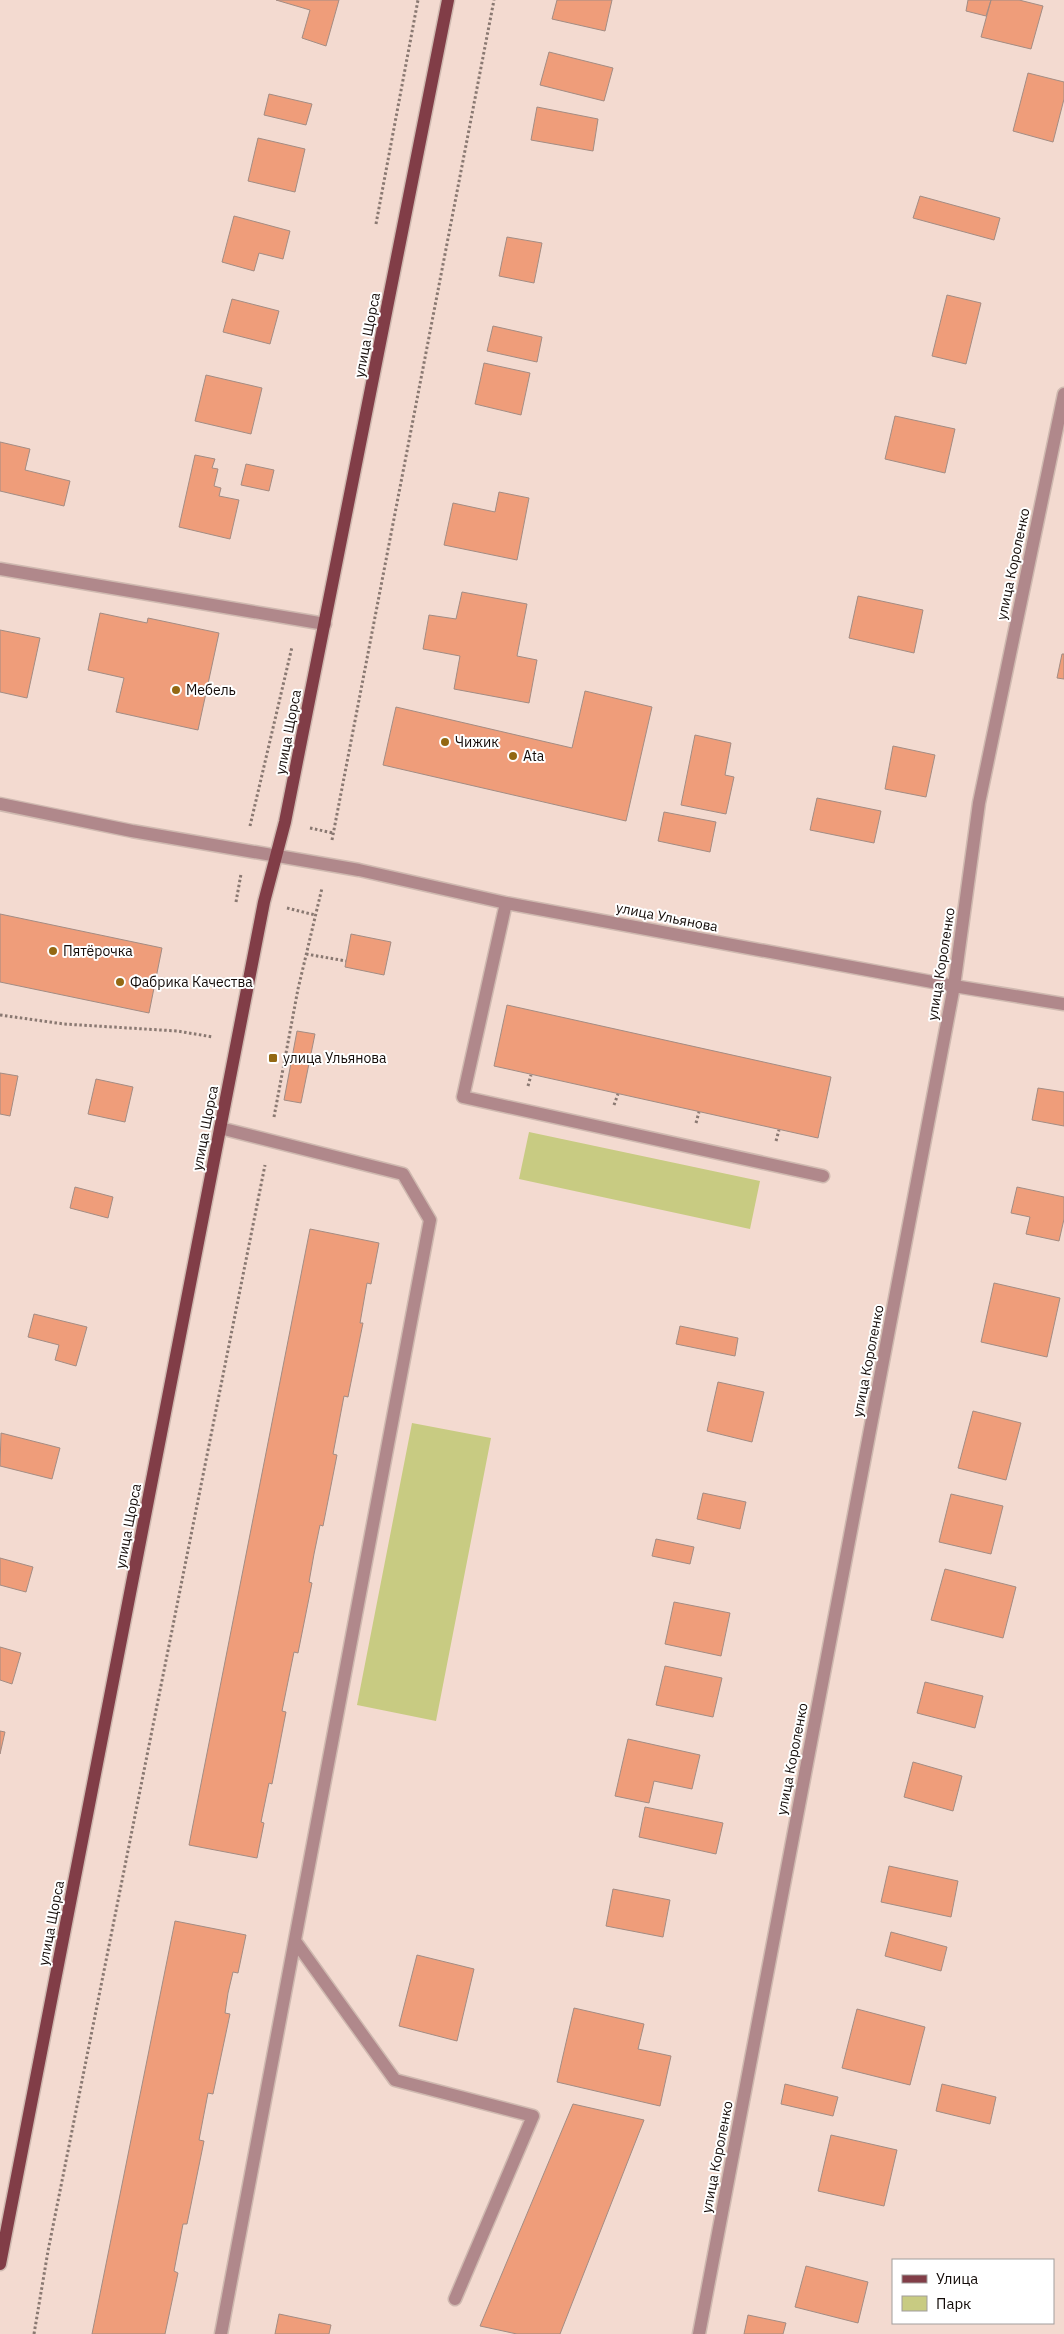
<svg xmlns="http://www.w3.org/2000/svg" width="1064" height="2334" font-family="'IBM Plex Sans',sans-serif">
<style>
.green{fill:#c8cb82}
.building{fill:#ef9d7a;stroke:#a38c83}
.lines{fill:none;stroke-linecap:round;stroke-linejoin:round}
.minor-casing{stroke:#cfb9b0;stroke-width:15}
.major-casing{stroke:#cfb9b0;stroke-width:15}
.path{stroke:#897871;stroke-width:3;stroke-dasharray:2.5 2.5;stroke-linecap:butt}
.minor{stroke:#b0888b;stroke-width:12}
.major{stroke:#813d47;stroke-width:12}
.poi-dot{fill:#936813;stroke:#fff;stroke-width:2}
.labels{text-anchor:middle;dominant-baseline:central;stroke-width:4;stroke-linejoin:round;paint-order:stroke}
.street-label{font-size:14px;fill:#130b08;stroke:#fff}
.poi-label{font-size:14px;fill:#130b08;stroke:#fff;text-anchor:start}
</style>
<rect width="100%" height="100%" fill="#f3dad0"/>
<path class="green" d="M529 1132 760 1181 750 1229 519 1179Z
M412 1423 491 1438 436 1721 357 1705Z"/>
<path class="building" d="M276 0H339L326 46 302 38 310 10Z
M557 0H612L605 31 552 19Z
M968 0H991L986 16 966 11Z
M991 0H1019L1043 6 1031 49 981 37Z
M549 52 613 68 604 101 540 85Z
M1028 73 1064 82V99L1053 142 1013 131Z
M269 94 312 104 306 125 264 115Z
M537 107 598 119 593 151 531 140Z
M258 138 305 149 295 192 248 181Z
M920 196 1000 218 994 240 913 218Z
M234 216 290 231 283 259 259 253 254 271 222 262Z
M507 237 542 243 534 283 499 276Z
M947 295 981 303 966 364 932 356Z
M232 299 279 311 270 344 223 332Z
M493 326 542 337 537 362 487 351Z
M484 363 530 373 521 415 475 404Z
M206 375 262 388 251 434 195 421Z
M895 416 955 429 945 473 885 459Z
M0 442 30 449 25 470 70 481 64 506 0 491Z
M195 455 215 459 212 468 218 469 214 486 221 488 219 496 239 500 230 539 179 527Z
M246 464 274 470 269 491 241 485Z
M499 492 529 498 517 560 444 545 453 503 495 512Z
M462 592 527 604 517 656 537 660 529 703 454 689 460 656 423 649 429 615 456 619Z
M858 596 923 610 914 653 849 638Z
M100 613 147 623 148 618 219 633 198 730 116 712 124 678 88 670Z
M0 630 40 638 27 698 0 692Z
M1062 654H1064V679L1057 678Z
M585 691 652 707 626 821 383 765 396 707 572 748Z
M695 735 731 743 725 775 734 777 726 814 681 805Z
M893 746 935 755 926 797 885 789Z
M817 798 881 811 874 843 810 830Z
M664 812 716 822 710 852 658 841Z
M0 914 162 948 149 1013 0 982Z
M351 934 391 942 384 975 345 967Z
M507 1005 831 1077 818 1138 494 1066Z
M297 1031 315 1034 301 1103 284 1100Z
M0 1073 18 1076 10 1116 0 1114Z
M96 1079 133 1087 125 1122 88 1114Z
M1038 1088 1064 1092V1126L1032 1120Z
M75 1187 113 1197 108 1218 70 1208Z
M1017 1187 1064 1197V1219L1059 1241 1026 1234 1030 1217 1011 1213Z
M310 1229 379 1243 371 1284 367 1283 360 1323H363L348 1397 344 1396 333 1454 337 1455 323 1526 320 1525 314 1554 309 1582 312 1583 298 1653 294 1652 282 1711 286 1712 272 1784 269 1783 261 1822 264 1823 257 1858 189 1845Z
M994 1283 1060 1298 1047 1357 981 1342Z
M34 1314 87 1327 76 1366 55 1360 59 1345 28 1337Z
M680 1326 738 1338 735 1356 676 1344Z
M718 1382 764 1392 752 1442 707 1431Z
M973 1411 1021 1423 1006 1480 958 1468Z
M1 1433 60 1448 52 1479 0 1466Z
M703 1493 746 1502 740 1529 697 1519Z
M951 1494 1003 1506 991 1554 939 1542Z
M656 1539 694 1547 690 1564 652 1556Z
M0 1558 33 1567 26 1592 0 1585Z
M945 1569 1016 1587 1003 1638 931 1620Z
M674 1602 730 1613 721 1656 665 1644Z
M0 1647 21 1653 12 1684 0 1680Z
M665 1666 722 1678 713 1717 656 1705Z
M925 1682 983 1696 975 1728 917 1713Z
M0 1731 5 1732 0 1754Z
M628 1739 700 1755 692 1789 654 1781 649 1803 615 1796Z
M913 1762 962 1776 953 1811 904 1797Z
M645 1807 723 1823 716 1854 639 1837Z
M889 1866 958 1881 951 1917 881 1902Z
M613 1889 670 1900 663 1937 606 1926Z
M175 1921 246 1935 238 1973 233 1972 228 1993 225 2013 230 2014 213 2094 208 2093 199 2140 204 2141 187 2224H183L174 2271 178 2273 165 2334H92Z
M891 1932 947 1947 941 1971 885 1956Z
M417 1955 474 1969 457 2041 399 2026Z
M574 2008 644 2024 638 2049 671 2056 660 2106 557 2082Z
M857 2009 925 2027 910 2085 842 2068Z
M785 2084 838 2097 833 2116 781 2104Z
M942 2084 996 2097 990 2124 936 2111Z
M573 2104 644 2120 560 2334H517L480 2326Z
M831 2135 897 2150 884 2206 818 2191Z
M806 2266 868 2282 858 2323 795 2307Z
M279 2314 331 2325 329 2334H275Z
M748 2315 786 2323 783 2334H744Z"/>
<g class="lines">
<defs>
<path id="minor" d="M0 569 325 624
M0 804 132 831 359 870 506 903 954 986 1064 1004
M506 903 463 1097 823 1176
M220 1128 403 1174 430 1220 221 2334
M295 1941 395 2080 533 2116 455 2299
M699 2334 954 986 979 803 1064 394"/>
<path id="major" d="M0 2264 264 902 285 822 448 0"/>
</defs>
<use href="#minor" class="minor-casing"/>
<use href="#major" class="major-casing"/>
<path class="path" d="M376 224 418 0
M250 826 292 647
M310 828 333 833
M332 840 494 0
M236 902 241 874
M287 908 315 915
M306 954 346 961
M0 1015 64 1024 177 1031 213 1037
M528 1086 531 1075
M614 1105 618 1094
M274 1117 298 989 322 888
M696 1123 699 1112
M776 1141 779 1130
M34 2334 48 2251 265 1165"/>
<use href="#minor" class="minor"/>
<use href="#major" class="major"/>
</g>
<g class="poi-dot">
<circle cx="176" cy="690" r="5"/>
<circle cx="445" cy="742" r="5"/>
<circle cx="513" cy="756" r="5"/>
<circle cx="53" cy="951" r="5"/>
<circle cx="120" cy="982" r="5"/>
<rect x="268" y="1053" width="10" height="10" rx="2.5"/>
</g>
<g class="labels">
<g class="street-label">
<text transform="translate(367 335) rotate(-79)">улица Щорса</text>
<text transform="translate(1013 564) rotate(-78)">улица Короленко</text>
<text transform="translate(288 732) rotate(-79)">улица Щорса</text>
<text transform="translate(667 917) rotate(11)">улица Ульянова</text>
<text transform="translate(941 964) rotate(-81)">улица Короленко</text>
<text transform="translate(205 1128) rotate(-79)">улица Щорса</text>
<text transform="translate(868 1361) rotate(-79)">улица Короленко</text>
<text transform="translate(128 1526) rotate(-79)">улица Щорса</text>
<text transform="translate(792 1759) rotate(-79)">улица Короленко</text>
<text transform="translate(51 1923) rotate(-79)">улица Щорса</text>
<text transform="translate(717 2157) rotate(-79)">улица Короленко</text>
</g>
<g class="poi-label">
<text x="186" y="690">Мебель</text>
<text x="455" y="742">Чижик</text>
<text x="523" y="756">Ata</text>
<text x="63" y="951">Пятёрочка</text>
<text x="130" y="982">Фабрика Качества</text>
<text x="283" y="1058">улица Ульянова</text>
</g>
</g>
<rect x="892" y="2259" width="162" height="65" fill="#ffffff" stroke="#a19d9c"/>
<rect x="902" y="2275" width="25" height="8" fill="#813d47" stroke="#a19d9c"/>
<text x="936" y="2284" font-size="15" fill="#130b08">Улица</text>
<rect x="902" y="2296" width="25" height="15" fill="#c8cb82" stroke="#a19d9c"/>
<text x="936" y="2309" font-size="15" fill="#130b08">Парк</text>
</svg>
